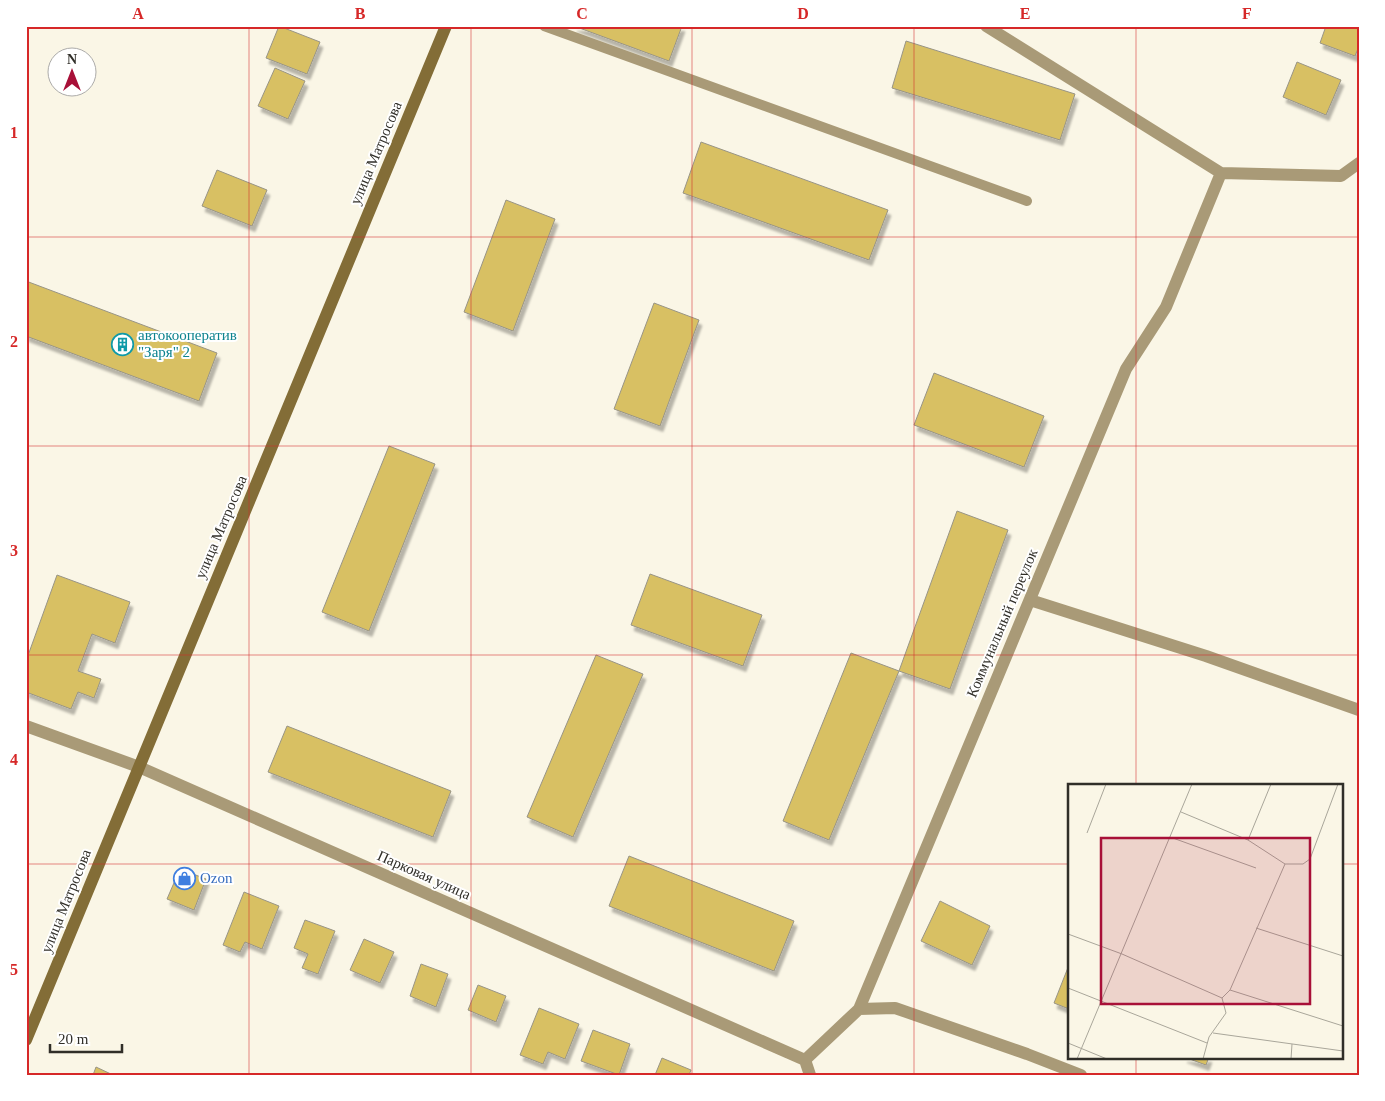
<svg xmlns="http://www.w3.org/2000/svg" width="1385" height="1101" font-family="Georgia,serif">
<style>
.building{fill:#d8c064;stroke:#989485;filter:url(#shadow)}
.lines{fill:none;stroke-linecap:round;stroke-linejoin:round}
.lane{stroke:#a99a77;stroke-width:10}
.street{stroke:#a99a77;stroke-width:12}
.secondary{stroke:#836d37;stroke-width:12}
.grid{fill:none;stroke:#d62828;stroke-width:1;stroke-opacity:0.55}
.labels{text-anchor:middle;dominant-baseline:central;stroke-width:4;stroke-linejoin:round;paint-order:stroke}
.street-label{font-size:15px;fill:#302e28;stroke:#fff}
.culture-label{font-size:15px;fill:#0d838f;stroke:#fff;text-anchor:start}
.shop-label{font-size:15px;fill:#366cbe;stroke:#fff;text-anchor:start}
.inset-road{fill:none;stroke:#a9a69a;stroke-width:1}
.view{fill:#a81038;fill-opacity:0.15;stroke:#a81038;stroke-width:2.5}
.inset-edge{fill:none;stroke:#302e28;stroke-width:2.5}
.neatline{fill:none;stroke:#d62828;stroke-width:2}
.grid-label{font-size:16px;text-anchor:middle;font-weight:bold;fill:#d62828}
</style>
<defs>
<filter id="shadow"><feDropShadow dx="3" dy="5.5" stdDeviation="1" flood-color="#0004"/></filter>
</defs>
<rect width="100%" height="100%" fill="#faf6e6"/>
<path class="building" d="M279 26 320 42 307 74 266 58Z
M574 26H682L669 61Z
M1326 26H1359V46L1355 56 1320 43Z
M906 41 1075 94 1060 140 892 88Z
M1297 62 1341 80 1326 115 1283 97Z
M275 68 305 81 288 119 258 106Z
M701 142 888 210 869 260 683 193Z
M217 170 267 190 252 226 202 206Z
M506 200 555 219 513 331 464 312Z
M26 281 217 353 199 401 26 336Z
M654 303 699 320 660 426 614 409Z
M934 373 1044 416 1024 467 914 425Z
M389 446 435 464 369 631 322 612Z
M957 511 1008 530 950 689 899 671Z
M650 574 762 615 743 666 631 625Z
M57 575 130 602 115 643 92 634 78 671 101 679 94 698 78 692 71 709 26 692V661Z
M851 653 899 671 829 840 783 821Z
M596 655 643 674 573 837 527 817Z
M287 726 451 791 433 837 268 772Z
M629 856 794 921 774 971 609 906Z
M180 869 206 879 194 910 167 899Z
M244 892 279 906 262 949 245 942 240 952 223 945Z
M940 901 990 926 972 965 921 941Z
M305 920 335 931 318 974 302 968 308 954 294 948Z
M364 939 394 952 380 983 350 970Z
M421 964 448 974 436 1007 410 996Z
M1069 965V1009L1054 1003Z
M478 985 506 996 496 1022 468 1010Z
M539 1008 579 1024 565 1059 548 1052 543 1064 520 1055Z
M593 1030 630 1044 619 1075 581 1061Z
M1184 1057H1209L1206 1065Z
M662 1058 691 1070 689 1075H655Z
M96 1067 113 1075H93Z"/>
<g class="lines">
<path class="lane" d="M544 26 1027 201"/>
<path class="street" d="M986 26 1221 173
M1221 173 1341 176 1359 163
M1030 600 1206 656 1359 710
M26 726 139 767 805 1060
M859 1009 895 1008 1027 1054 1081 1075
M810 1075 805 1060 859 1009 1126 369 1166 307 1221 173"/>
<path class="secondary" d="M26 1040 446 26"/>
</g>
<path class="grid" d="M249 26V1075M471 26V1075M692 26V1075M914 26V1075M1136 26V785M26 237H1359M26 446H1359M26 655H1359M26 864H1069M1341 864H1359M1136 1057V1075"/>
<defs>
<symbol id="building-ring" viewBox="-11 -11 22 22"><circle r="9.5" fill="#fff" stroke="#0f9aa8" stroke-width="1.5"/><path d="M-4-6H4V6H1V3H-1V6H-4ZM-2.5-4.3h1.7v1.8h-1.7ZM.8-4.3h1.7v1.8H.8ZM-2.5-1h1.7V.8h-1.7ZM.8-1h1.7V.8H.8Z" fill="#0f9aa8"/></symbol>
<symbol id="shop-ring" viewBox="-11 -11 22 22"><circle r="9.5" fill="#fff" stroke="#3f7fe0" stroke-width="1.5"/><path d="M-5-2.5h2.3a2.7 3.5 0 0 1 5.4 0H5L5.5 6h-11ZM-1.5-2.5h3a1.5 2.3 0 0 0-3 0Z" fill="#3f7fe0"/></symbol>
</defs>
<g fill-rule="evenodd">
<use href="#building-ring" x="110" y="332" width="25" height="25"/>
<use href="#shop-ring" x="172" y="866" width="25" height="25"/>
</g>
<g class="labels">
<g class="street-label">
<text transform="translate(376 153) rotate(-67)">улица Матросова</text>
<text transform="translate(221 527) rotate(-67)">улица Матросова</text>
<text transform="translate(1002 623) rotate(-67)">Коммунальный переулок</text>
<text transform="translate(424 875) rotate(24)">Парковая улица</text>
<text transform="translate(66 901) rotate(-68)">улица Матросова</text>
</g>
<g class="culture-label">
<text x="138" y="335">автокооператив<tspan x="138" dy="17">"Заря" 2</tspan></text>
</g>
<g class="shop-label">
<text x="200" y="878">Ozon</text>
</g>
</g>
<g transform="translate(1068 784)">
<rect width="275" height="275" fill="#faf6e6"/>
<path class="inset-road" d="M113 28 180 56 217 80M19 49 38 0M102 53 188 84M180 56 203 0M217 80H235L242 75 270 0M188 144 275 172M0 150 54 170 154 214M0 204 139 259M162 206 275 242M145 249 275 267M0 259 39 275M9 275 124 0M135 275 141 253 158 229 154 214 162 206 217 80M223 275 224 260"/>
<path class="view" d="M33 54H242V220H33Z"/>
<rect width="275" height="275" class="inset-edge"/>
</g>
<rect width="1385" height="1101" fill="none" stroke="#ffffff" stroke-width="55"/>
<g transform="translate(72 72)"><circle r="24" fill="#ffffff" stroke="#acaba9"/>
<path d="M0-4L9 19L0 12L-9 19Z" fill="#a81038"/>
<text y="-8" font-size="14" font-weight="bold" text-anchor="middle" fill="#302e28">N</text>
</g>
<path d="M50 1044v8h72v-8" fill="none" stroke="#302e28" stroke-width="2.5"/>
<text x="58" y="1044" font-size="15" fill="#302e28" stroke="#ffffff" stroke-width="4" paint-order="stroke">20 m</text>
<rect x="28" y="28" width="1330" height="1046" class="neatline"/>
<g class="grid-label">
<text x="138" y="19">A</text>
<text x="360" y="19">B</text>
<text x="582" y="19">C</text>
<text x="803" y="19">D</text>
<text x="1025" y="19">E</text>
<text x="1247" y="19">F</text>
<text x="14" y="138">1</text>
<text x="14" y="347">2</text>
<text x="14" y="556">3</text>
<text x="14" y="765">4</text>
<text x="14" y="975">5</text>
</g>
</svg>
